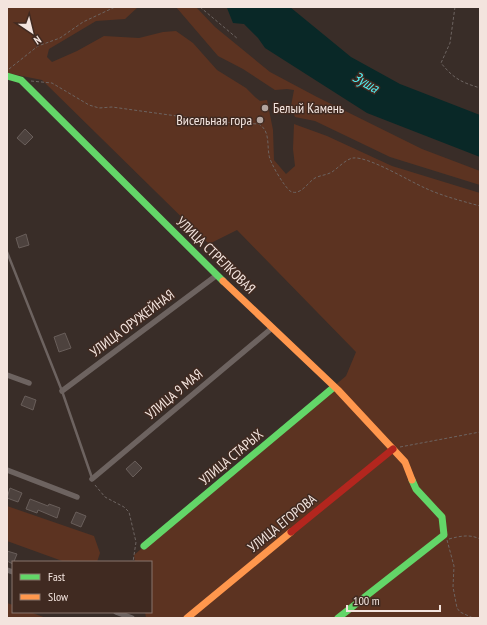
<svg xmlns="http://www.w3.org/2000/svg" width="487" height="625" font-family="'PT Sans Narrow',sans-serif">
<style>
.green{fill:#5c3321}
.water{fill:#092827}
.building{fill:#4d423e;stroke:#695e5a}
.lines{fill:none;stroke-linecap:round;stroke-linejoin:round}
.path{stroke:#6d6461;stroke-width:1;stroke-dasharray:3 2;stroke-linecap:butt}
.lane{stroke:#6d6360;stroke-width:2.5}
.street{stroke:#6d6360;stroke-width:5.5}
.fast{stroke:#63d668;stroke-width:7}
.slow{stroke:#ff974d;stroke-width:7}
.jam{stroke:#b3261e;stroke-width:7}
.poi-dot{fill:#b2a49e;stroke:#402a21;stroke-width:1.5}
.labels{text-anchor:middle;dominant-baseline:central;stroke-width:3;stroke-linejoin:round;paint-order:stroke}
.poi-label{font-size:14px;fill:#f3e4de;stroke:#402a21;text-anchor:start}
.street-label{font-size:14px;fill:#f3e4de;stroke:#402a21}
.water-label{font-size:15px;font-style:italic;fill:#52ecef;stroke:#402a21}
</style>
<rect width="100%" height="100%" fill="#392d28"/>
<path class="green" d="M7 7H138L125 19 96 21 49 49 47 57 52 62 77 51 104 36 139 38 163 32 176 31 193 43 217 70 246 88 255 97 260 101 267 100 273 130 274 160 286 174 295 166 293 149 294 124 327 136 392 166 480 193V618H146L145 612H151V562H135L134 555 346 376 356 352 237 230 209 244 42 80 7 73Z
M176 7H196L215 27 270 72 317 97 422 149 480 171V185L390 157 315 121 295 117 291 106 294 90 287 89 275 90 243 69 218 56Z
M7 506 94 536 100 553 97 562H65L7 541Z
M7 603 13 605V612H30L46 618H7Z"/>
<path class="water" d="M225 7H290L351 57 400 84 480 115V157L367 113 265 48 258 38 244 24 233 23 227 8Z"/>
<path class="building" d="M25 129 33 137 25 145 17 138Z
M26 234 29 245 19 248 16 238Z
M65 333 71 348 59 352 54 337Z
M25 396 36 400 33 410 21 405Z
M135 461 142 468 133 477 126 469Z
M10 488 22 493 18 502 7 498Z
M30 499 48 506 49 504 60 508 57 518 38 510 37 513 26 509Z
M76 512 86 516 81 527 71 523Z
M7 551 17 554 13 564 7 561Z"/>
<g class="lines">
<path class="path" d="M200 7 238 39
M455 7 450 43 441 63C454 79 461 82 480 88
M9 69 38 46 60 38 83 22 115 7
M31 81 52 83 89 105 99 108 112 107 220 122 259 124C270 131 267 144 269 155 270 163 284 186 290 191 300 197 308 182 315 178 321 175 327 175 332 172 338 168 346 159 353 158 368 156 409 181 425 188 442 196 462 201 480 206
M400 447 480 432
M95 485 105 497 124 507 129 512 136 542 133 562
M449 539C460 536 470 534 480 539
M447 540 454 566 453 587 457 608 460 612 473 618"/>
<path class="lane" d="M7 252 62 391 92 478"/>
<path class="street" d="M7 375 29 383
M62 391 217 275
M7 470 77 497
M92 479 272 328
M7 570 13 572
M116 612 132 618"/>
<path class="fast" d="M7 76 21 80 223 281
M144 546 334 387
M338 618 444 535 442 517 416 489 412 480"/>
<path class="slow" d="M223 281 338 390 405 462 412 480
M187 618 291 532"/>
<path class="jam" d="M291 532 393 449"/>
</g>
<g class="poi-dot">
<circle cx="265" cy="108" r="4"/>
<circle cx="260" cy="120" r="4"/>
</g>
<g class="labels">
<g class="poi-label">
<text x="273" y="108">Белый Камень</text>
<text x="252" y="120" text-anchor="end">Висельная гора</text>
</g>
<g class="street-label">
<text transform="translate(216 255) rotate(44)">УЛИЦА СТРЕЛКОВАЯ</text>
<text transform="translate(132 323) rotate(-37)">УЛИЦА ОРУЖЕЙНАЯ</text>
<text transform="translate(174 394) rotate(-40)">УЛИЦА 9 МАЯ</text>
<text transform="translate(231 457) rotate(-40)">УЛИЦА СТАРЫХ</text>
<text transform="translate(282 523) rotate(-39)">УЛИЦА ЕГОРОВА</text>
</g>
<g class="water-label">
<text transform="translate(366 82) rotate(30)">Зуша</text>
</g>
</g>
<rect width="487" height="625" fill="none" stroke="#f3e4de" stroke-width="16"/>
<rect x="12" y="561" width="140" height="52" fill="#402a21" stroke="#88746d"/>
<rect x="20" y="574" width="20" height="6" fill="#63d668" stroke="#88746d"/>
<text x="48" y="581" font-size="12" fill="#f3e4de">Fast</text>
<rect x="20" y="594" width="20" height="6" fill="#ff974d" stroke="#88746d"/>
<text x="48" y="601" font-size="12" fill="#f3e4de">Slow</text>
<g transform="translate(32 32) rotate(145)" stroke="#402a21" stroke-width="3" paint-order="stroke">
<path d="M0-3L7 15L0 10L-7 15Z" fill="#f3e4de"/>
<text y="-6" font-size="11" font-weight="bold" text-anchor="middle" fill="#f3e4de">N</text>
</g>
<path d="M347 605v6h93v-6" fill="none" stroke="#f3e4de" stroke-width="2"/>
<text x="353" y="605" font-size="12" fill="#f3e4de" stroke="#402a21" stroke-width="3" paint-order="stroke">100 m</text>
</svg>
